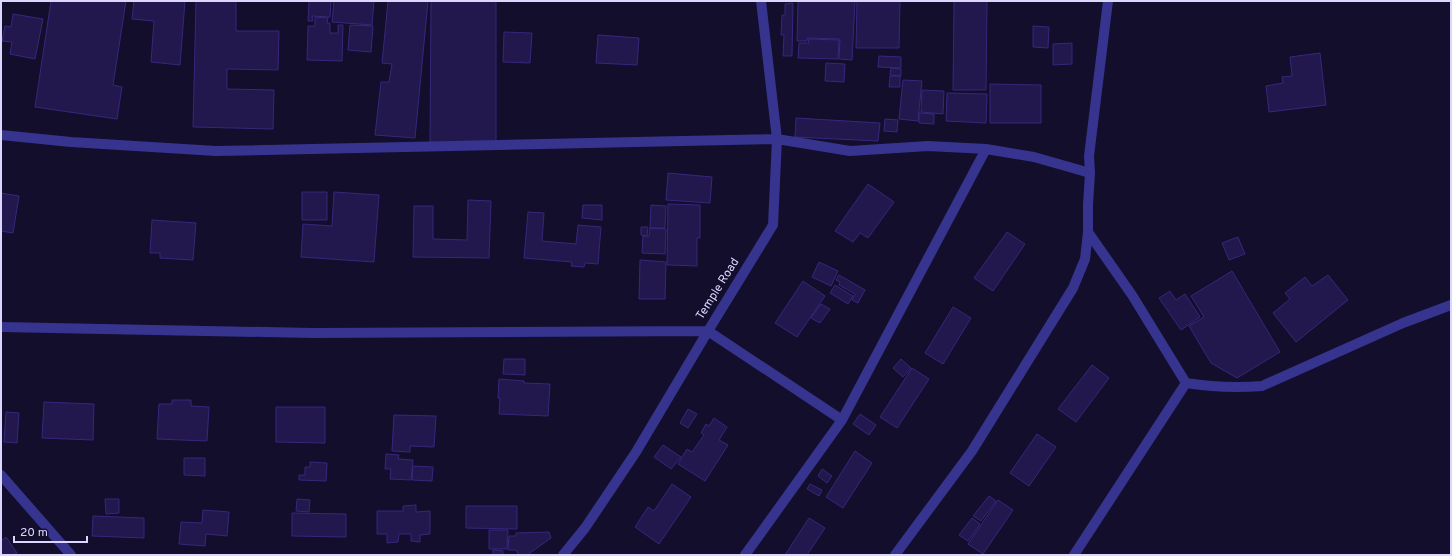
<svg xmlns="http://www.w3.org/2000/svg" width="1452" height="556" font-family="Overpass,sans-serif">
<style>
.building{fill:#22184e;stroke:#37277c}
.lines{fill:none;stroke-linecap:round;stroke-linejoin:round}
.street{stroke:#36348e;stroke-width:10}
.labels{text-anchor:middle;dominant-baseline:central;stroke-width:3;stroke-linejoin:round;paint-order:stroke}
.street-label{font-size:12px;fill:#dbd7ff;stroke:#120e2b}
</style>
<rect width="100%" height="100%" fill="#120e2b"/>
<path class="building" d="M51 1H126L113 85 122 87 117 119 35 107Z
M134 1H185L180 65 151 62 154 21 132 19Z
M196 1H236V31H279L278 70 227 69V89L274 90 273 129 193 127Z
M309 1H331L330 17 312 16 313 21H308Z
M334 1H374L372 25 332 22Z
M388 1H428L415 138 375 135 381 82H389L392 64 382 63Z
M431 1H496V144H430Z
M798 1H855L852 60 839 59 840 39 807 38V41H797Z
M857 1H900L899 48H856Z
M954 1H987L986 90H953Z
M793 3 792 56H783L784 35H781L782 15H785V4Z
M13 14 43 19 35 59 10 54 12 42 2 41 5 26 11 27Z
M315 17 328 18 327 23H330V33H338V25H343L342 61 307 60 308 26H315Z
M350 25 373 26 371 52 348 50Z
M1033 26 1049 27 1048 48 1033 47Z
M504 32 532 33 530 63 503 62Z
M598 35 639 38 637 65 596 63Z
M808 39 839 40 838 59 798 58 799 43H809Z
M1072 43V64L1053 65V44Z
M1320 53 1326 105 1269 112 1266 86 1283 83 1282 77 1292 76 1290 57Z
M879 56 901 57V68L878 67Z
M826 63 845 64 844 82 825 81Z
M891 68 901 69V76L890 75Z
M890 76H900V87H889Z
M903 80 922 81 918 121 899 119Z
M990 84 1041 85V123H990Z
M922 90 944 91 943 114 921 112Z
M947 93 987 94 986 123 946 121Z
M919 113 934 114V124L919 123Z
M796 118 880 123 878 141 795 137Z
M885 119 898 120 897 132 884 131Z
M668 173 712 177 710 203 666 200Z
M868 184 894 202 868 238 860 233 853 242 835 231Z
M302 192H327V220H302Z
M334 192 379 195 374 262 301 257 303 224 332 226Z
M1 193 19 196 13 233 1 231Z
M468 200 491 201 489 258 413 257 414 206H433V239L467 240Z
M668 204 700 205V238H697V266L667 265Z
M583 205H602V220L582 218Z
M651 205 666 206 665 228H650Z
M528 212 544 213 542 241 576 244 578 225 601 227 598 264 585 263 584 267 571 266 572 262 524 258Z
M152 220 196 223 193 260 160 258V253H150Z
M641 227H648L647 236 641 235Z
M650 228 666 229 665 254 642 253 643 236H649Z
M1007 232 1025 244 993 291 974 278Z
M1238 237 1245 254 1229 260 1222 243Z
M640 260 666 262 665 299H639Z
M819 262 838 271 831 286 812 277Z
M1232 271 1280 352 1237 378 1211 363 1189 326 1204 317 1191 296Z
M839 275 865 290 858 303 852 300 855 294 839 285 840 282 836 280Z
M1328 275 1348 300 1296 342 1273 313 1290 299 1285 293 1305 277 1312 286Z
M803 281 825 296 797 337 775 323Z
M835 285 853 296 848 304 830 293Z
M1170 291 1176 300 1185 294 1200 317 1181 330 1159 298Z
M821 304 830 309 820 323 811 318Z
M953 307 971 318 943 364 925 353Z
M504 359H525V375L503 374Z
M901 359 911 368 903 377 893 368Z
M1092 365 1109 378 1076 422 1058 409Z
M912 368 929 379 897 428 880 417Z
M499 379 524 381V383L550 384 548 416 499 414 500 398H498Z
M172 400H191V406L209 407 207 441 157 439 159 404H172Z
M44 402 94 404 93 440 42 438Z
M276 407H325V443L276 442Z
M688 409 697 414 688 428 680 423Z
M6 412 19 413 17 443 4 442Z
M860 414 876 425 869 435 853 424Z
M394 415 436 416 434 447 410 446V452L392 451Z
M714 418 727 427 719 440 728 445 705 481 678 464 687 449 692 452 704 435 701 433 706 424 709 426Z
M1037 434 1056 447 1029 486 1010 473Z
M663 445 681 457 671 469 654 457Z
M855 451 872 463 843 508 826 497Z
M386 454 399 455 398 459 413 460 411 480 390 479 391 469H385Z
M184 458H205V476L184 475Z
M310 462 327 463 326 481 299 480V475H305V467H310Z
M413 466 433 467 432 481 412 480Z
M822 469 832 476 827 483 818 476Z
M672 484 691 497 659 544 635 527 648 507 654 511Z
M810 484 822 490 819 496 807 489Z
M989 496 996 501 981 521 973 516Z
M105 499H119V513L106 514Z
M297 499 310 500 309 512 296 511Z
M998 500 1013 510 983 554 968 544Z
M416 505V512L430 511V534L420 535V542L411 541V534H399L398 542 387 543V534H377V511H403V506Z
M466 506H517V529L466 528Z
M203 510 229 512 227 536 206 534 205 546 179 544 181 522 202 523Z
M292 513 346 514V537L292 536Z
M93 516 144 518V538L92 536Z
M809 518 825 528 807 555H785Z
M972 518 980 524 968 541 959 535Z
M489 530H508L507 549H489Z
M549 532 551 538 527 555H519L516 550H508L509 536H516V533Z
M6 537 17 553 13 555H1V541Z
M493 550 503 551V555H493Z"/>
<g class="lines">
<path class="street" d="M1 135 71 142 216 151 777 139 850 151 928 146 986 149 1034 157 1090 173
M1088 232 1132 295 1186 383C1212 387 1236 388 1262 386L1403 323 1451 305
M1 327 313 333 708 331 842 420
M1 475 71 555
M563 555 585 528 636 452 708 331 773 225 777 139 761 1
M745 555 842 420 986 149
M895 555 972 451 1073 288 1085 259 1088 232V205L1090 173 1089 156 1108 1
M1074 555 1186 383"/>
</g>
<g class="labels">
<g class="street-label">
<text transform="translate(718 289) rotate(-58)">Temple Road</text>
</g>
</g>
<rect width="1452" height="556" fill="none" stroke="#dbd7ff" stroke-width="4"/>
<path d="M14 536v6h73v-6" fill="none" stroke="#dbd7ff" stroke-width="2"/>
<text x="20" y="536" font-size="12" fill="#dbd7ff" stroke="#120e2b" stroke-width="3" paint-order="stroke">20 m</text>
</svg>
